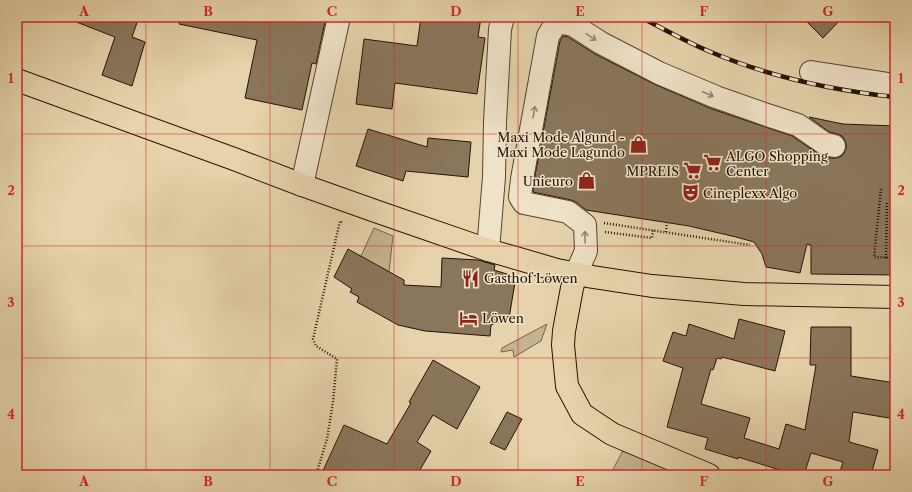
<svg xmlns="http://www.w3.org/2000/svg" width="912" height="492" font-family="'Libre Caslon Text',serif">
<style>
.green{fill:#c5b28f;stroke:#76624a}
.building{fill:#8a765c;stroke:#261206}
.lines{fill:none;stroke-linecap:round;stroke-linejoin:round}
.minor-casing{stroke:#56422f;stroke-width:24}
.major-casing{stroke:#261206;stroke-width:24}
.path{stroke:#261206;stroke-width:2.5;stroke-dasharray:1 2;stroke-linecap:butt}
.minor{stroke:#efe2c8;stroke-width:22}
.major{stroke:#e6d3ab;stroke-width:22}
.rail-casing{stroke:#261206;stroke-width:4.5}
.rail{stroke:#efe2c8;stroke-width:3;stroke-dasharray:9;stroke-linecap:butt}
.oneway{stroke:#958471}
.grid{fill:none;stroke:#d62828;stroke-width:1;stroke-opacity:0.55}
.labels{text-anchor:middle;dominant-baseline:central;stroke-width:3;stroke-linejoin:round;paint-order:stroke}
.poi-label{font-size:13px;fill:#261206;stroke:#efe2c8;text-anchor:start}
.neatline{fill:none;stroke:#d62828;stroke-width:1.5}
.grid-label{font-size:13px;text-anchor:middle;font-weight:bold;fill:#d62828}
</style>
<rect width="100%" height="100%" fill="#e6d3ab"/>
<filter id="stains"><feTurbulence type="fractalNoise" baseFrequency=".005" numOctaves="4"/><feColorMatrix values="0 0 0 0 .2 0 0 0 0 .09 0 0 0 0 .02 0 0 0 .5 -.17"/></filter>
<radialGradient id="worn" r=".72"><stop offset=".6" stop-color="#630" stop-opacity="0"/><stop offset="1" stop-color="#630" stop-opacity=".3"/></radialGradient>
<path class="green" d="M374 228 393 236 389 272 364 259 361 256Z
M547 324 541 341 514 357 513 350 501 352 502 348Z
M628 441 709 475H610Z"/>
<path class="building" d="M67 17H139L132 37 145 42 132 86 102 75 115 37 66 18Z
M180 17H326L316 64 312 63 302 110 245 98 257 40 179 24Z
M421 17H481L478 37 485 38 477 94 395 83 392 109 356 104 364 39 417 46Z
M802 17H843L823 38Z
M563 36 568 37 595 54 654 84 712 109 792 136 817 153 830 158H837L843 155 846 149V143L843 137 838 134 829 132 809 117 843 124 895 126V275L811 274V245L807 244 800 273 766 267 762 254 754 242 736 237 689 226 586 210 576 202 571 200 533 192 534 181 560 41Z
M368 129 427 147 428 138 471 142 468 177 406 171 403 181 356 166Z
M348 249 404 280V285L441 287 442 258 478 260 495 265 494 270 516 277 509 318 491 325 490 336 425 331 398 325 357 302 359 297 350 292 352 289 334 277Z
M739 319 785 331 775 371 722 357 721 359 717 358 713 370 711 369 701 404 750 418 744 438 779 449 786 424 805 430 816 365H810L811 327H851V376L895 383V419L853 412 849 442 878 450 871 475H839L843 462 811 453 804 475H796L738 457V459L705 449 708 438 667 427 683 368 663 361 673 332 686 336 689 324 734 339Z
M433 360 480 387 457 429 433 415 417 442 431 451 417 475H321L344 425 387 444 411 403 409 402Z
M507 412 522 419 505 450 490 443Z"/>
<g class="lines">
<defs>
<path id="minor" d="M811 72 895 85
M302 185 339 17
M488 250 494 177 495 122 500 29 503 17
M576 274 586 251 585 225 568 212 524 203 520 197 522 179 548 36 555 25 562 23 573 25 601 43 659 73 716 97 767 115 798 125 824 143 834 146"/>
<path id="major" d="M17 80 234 159 302 185 378 212 488 250 557 270 593 277 652 286 744 294 895 297
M576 274 572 288 564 331 563 345 567 386 582 414 612 434 709 475"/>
</defs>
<use href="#minor" class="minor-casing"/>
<use href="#major" class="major-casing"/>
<path class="path" d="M881 189 874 257 895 258
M604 223 750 245
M605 232 652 238 653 230
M666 232 667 222
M886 258 887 201
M316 475 327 439 333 402 337 359 316 346 313 339 340 221 342 222"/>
<use href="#minor" class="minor"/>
<use href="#major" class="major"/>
<defs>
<path id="rail" d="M640 17C662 28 683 40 706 50 766 76 830 90 895 97"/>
</defs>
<use href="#rail" class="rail-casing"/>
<use href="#rail" class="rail"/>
</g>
<defs><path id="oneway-shaft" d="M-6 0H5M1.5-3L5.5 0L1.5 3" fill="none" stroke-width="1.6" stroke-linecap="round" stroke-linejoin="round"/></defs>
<g class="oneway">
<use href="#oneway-shaft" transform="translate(591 37) rotate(34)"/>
<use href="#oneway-shaft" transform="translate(708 94) rotate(23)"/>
<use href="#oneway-shaft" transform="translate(534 112) rotate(-80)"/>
<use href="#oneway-shaft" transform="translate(585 237) rotate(-92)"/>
</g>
<path class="grid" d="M146 17V475M270 17V475M394 17V475M518 17V475M642 17V475M766 17V475M17 134H895M17 246H895M17 358H895"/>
<defs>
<symbol id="shop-bare" viewBox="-9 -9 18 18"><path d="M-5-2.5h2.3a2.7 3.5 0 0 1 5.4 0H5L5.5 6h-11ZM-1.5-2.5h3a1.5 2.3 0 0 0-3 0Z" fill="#8f2418" stroke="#efe2c8" stroke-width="2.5" paint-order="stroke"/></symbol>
<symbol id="supermarket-bare" viewBox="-9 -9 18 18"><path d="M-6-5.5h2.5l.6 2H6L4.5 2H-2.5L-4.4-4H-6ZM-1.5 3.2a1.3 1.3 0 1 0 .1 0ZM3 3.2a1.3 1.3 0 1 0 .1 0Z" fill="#8f2418" stroke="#efe2c8" stroke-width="2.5" paint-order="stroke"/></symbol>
<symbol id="theatre-bare" viewBox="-9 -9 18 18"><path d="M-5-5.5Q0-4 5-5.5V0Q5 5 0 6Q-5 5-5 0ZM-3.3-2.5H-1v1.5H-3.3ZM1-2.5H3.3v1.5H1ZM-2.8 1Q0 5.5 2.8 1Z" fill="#8f2418" stroke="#efe2c8" stroke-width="2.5" paint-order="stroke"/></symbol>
<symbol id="restaurant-bare" viewBox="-9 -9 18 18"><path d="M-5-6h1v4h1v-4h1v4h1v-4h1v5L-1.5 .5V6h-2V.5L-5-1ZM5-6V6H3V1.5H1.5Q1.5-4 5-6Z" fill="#8f2418" stroke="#efe2c8" stroke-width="2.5" paint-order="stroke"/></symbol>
<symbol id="hotel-bare" viewBox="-9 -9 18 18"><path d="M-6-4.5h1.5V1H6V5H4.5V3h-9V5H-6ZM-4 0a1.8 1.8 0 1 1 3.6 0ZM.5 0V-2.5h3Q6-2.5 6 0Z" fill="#8f2418" stroke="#efe2c8" stroke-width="2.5" paint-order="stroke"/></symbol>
</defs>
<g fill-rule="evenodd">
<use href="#shop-bare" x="626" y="132" width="25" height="25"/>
<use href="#supermarket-bare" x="700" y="150" width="25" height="25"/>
<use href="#supermarket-bare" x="680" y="158" width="25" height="25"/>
<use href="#shop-bare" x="574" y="168" width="25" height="25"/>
<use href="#theatre-bare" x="678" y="180" width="25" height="25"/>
<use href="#restaurant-bare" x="458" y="266" width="25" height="25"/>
<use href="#hotel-bare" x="456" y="306" width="25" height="25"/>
</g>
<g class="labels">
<g class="poi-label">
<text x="625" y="137" text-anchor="end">Maxi Mode Algund -<tspan x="625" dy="15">Maxi Mode Lagundo</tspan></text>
<text x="726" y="156">ALGO Shopping<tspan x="726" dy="15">Center</tspan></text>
<text x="679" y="171" text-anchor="end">MPREIS</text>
<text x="573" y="181" text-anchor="end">Unieuro</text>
<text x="703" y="193">Cineplexx Algo</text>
<text x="484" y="278">Gasthof Löwen</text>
<text x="482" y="318">Löwen</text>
</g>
</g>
<rect width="912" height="492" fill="none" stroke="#e6d3ab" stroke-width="44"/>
<rect x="22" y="22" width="868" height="448" class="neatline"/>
<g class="grid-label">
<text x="84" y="16">A</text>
<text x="208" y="16">B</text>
<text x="332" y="16">C</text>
<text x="456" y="16">D</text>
<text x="580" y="16">E</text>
<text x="704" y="16">F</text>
<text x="828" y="16">G</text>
<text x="11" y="83">1</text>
<text x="901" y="83">1</text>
<text x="11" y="195">2</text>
<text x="901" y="195">2</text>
<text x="11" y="307">3</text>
<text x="901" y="307">3</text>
<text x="11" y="419">4</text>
<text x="901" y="419">4</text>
<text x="84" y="486">A</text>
<text x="208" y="486">B</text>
<text x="332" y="486">C</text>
<text x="456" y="486">D</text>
<text x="580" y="486">E</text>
<text x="704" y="486">F</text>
<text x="828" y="486">G</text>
</g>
<rect width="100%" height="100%" filter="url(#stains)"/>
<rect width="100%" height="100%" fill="url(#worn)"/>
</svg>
